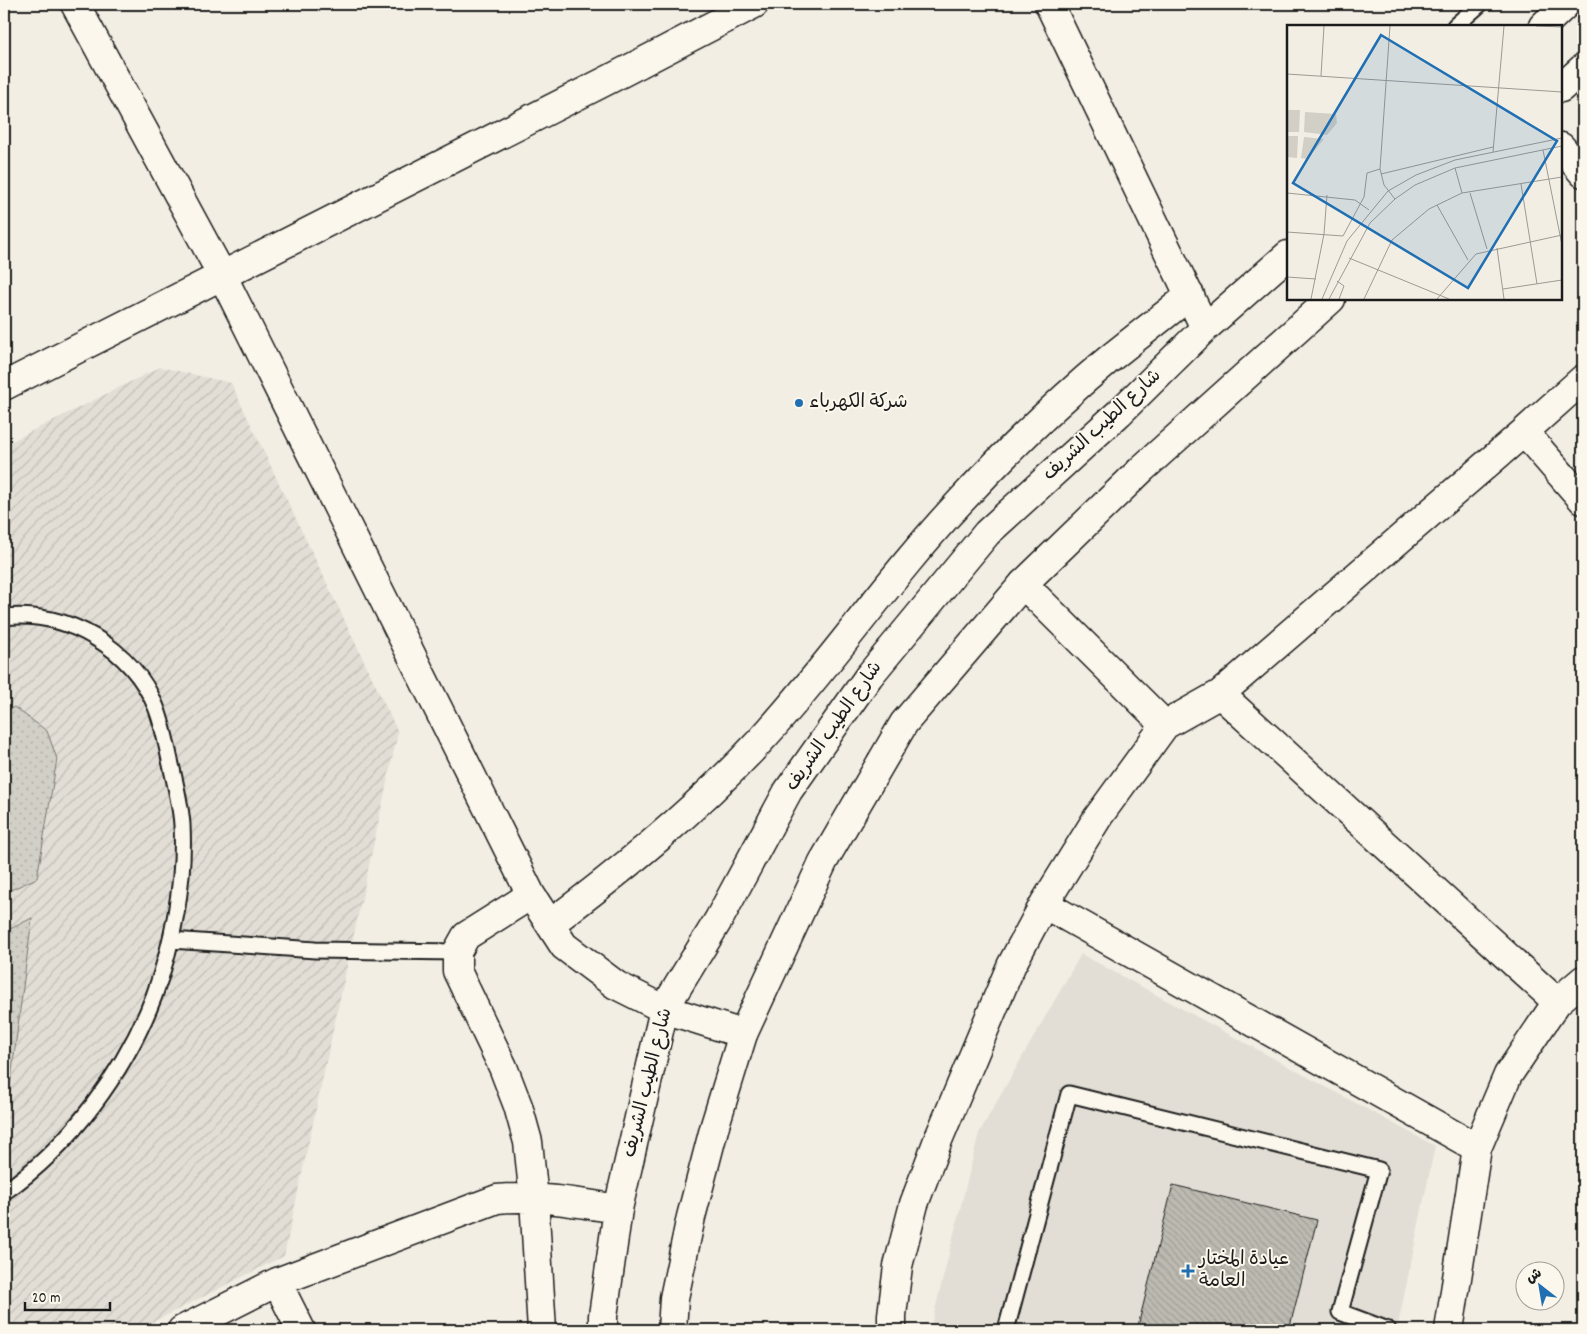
<svg xmlns="http://www.w3.org/2000/svg" width="1587" height="1334" font-family="Dekko,'Playpen Sans Arabic',sans-serif">
<style>
.built{fill:#e2ded5}
.industrial{fill:url(#industrial-furrows)}
.garden{fill:url(#garden-dots);stroke:#777671}
.building{fill:url(#building-back-hatch);stroke:#1c1c1c}
.lines{fill:none;stroke-linecap:round;stroke-linejoin:round}
.service-casing{stroke:#1c1c1c;stroke-width:19}
.minor-casing{stroke:#1c1c1c;stroke-width:31}
.secondary-casing{stroke:#1c1c1c;stroke-width:31}
.service{stroke:#fbf7ec;stroke-width:15}
.minor{stroke:#fbf7ec;stroke-width:28}
.secondary{stroke:#fbf7ec;stroke-width:28}
.poi-dot{fill:#1f6fb2;stroke:#fbf7ec;stroke-width:2}
.labels{text-anchor:middle;dominant-baseline:central;stroke-width:4;stroke-linejoin:round;paint-order:stroke}
.poi-label{font-size:19px;fill:#1c1c1c;stroke:#fbf7ec;text-anchor:start}
.street-label{font-size:19px;fill:#1c1c1c;stroke:#fbf7ec}
.inset-road{fill:none;stroke:#9c9a94;stroke-width:1}
.view{fill:#1f6fb2;fill-opacity:0.15;stroke:#1f6fb2;stroke-width:2.5}
.inset-edge{fill:none;stroke:#1c1c1c;stroke-width:2.5}
</style>
<defs>
<pattern id="industrial-furrows" width="10" height="10" patternUnits="userSpaceOnUse" patternTransform="scale(1.25)"><rect width="10" height="10" fill="#e2ded5"/><path d="M-1 1l2-2M0 10L10 0M9 11l2-2" fill="none" stroke="#c1beb6"/></pattern>
<pattern id="garden-dots" width="8" height="8" patternUnits="userSpaceOnUse" patternTransform="scale(1.25)"><rect width="8" height="8" fill="#d2cfc6"/><path d="M2 2h.1M6 6h.1" fill="none" stroke="#b4b1aa" stroke-width="1.8" stroke-linecap="round"/></pattern>
<pattern id="building-back-hatch" width="6" height="6" patternUnits="userSpaceOnUse" patternTransform="scale(1.25)"><rect width="6" height="6" fill="#bdbab1"/><path d="M-1 5l2 2M0 0l6 6M5-1l2 2" fill="none" stroke="#a29f98"/></pattern>
</defs>
<rect width="100%" height="100%" fill="#f2eee4"/>
<filter id="ink" filterUnits="userSpaceOnUse"><feTurbulence type="fractalNoise" baseFrequency=".02" numOctaves="2"/><feDisplacementMap in="SourceGraphic" scale="10" xChannelSelector="R" yChannelSelector="G"/><feConvolveMatrix kernelMatrix="1 2 1 2 8 2 1 2 1" color-interpolation-filters="sRGB"/></filter>
<g filter="url(#ink)">
<path class="built" d="M1081 954 1435 1146 1397 1330H931L932 1322 979 1133Z"/>
<path class="industrial" d="M160 367 231 383 398 732 284 1256 137 1330H4V445Z"/>
<path class="garden" d="M14 707 47 731 57 759 37 878 4 893V712Z
M32 918 8 1102 4 1113V932Z"/>
<path class="building" d="M1173 1185 1317 1220 1289 1330H1137Z"/>
<g class="lines">
<defs>
<path id="service" d="M1455 26 1480 4
M4 617C67 610 132 648 156 707 164 727 167 748 172 769 176 787 181 807 182 825 185 881 173 944 154 996 126 1070 69 1148 4 1192
M171 940 315 950 457 952
M1006 1330 1069 1094 1379 1170 1340 1312 1388 1330"/>
<path id="minor" d="M75 4 222 275 531 895 564 946 616 985 664 1009 743 1034
M1049 4 1205 328
M1561 147 1583 173
M4 386 608 80 754 4
M1524 432 1583 500
M1023 584 1165 725
M1220 694 1557 1002
M531 895 466 936 457 952V971L503 1067 518 1106 528 1142 534 1199 542 1330
M1044 904 1477 1148
M550 924C625 868 697 809 761 740 831 664 888 579 958 504 1005 453 1055 404 1108 360 1135 338 1163 317 1190 295
M277 1282 301 1330
M182 1330 277 1282 497 1199C537 1195 579 1203 618 1209
M892 1330V1315L898 1266 914 1204 938 1140 1011 966 1044 904 1098 817 1165 725 1220 694 1524 432 1583 379
M1449 1330 1477 1148 1508 1075 1557 1002 1583 980"/>
<path id="secondary" d="M1543 26 1566 4
M1561 88 1583 68
M603 1330V1316L618 1209 664 1009 719 919 788 791 869 676 987 533 1119 413 1205 328 1288 255
M672 1330 674 1298 691 1217 715 1125 743 1034 823 862 904 723 1023 584 1143 468 1331 299"/>
</defs>
<use href="#service" class="service-casing"/>
<use href="#minor" class="minor-casing"/>
<use href="#secondary" class="secondary-casing"/>
<use href="#service" class="service"/>
<use href="#minor" class="minor"/>
<use href="#secondary" class="secondary"/>
</g>
</g>
<g class="poi-dot">
<circle cx="799" cy="403" r="5"/>
<path d="M1185.5 1263.5h5v5h5v5h-5v5h-5v-5h-5v-5h5z"/>
</g>
<g class="labels">
<g class="poi-label">
<text x="809" y="403">شركة الكهرباء</text>
<text x="1199" y="1260">عيادة المختار<tspan x="1199" dy="22">العامة</tspan></text>
</g>
<g class="street-label">
<text transform="translate(1103 426) rotate(-43)">شارع الطيب الشريف</text>
<text transform="translate(835 727) rotate(-55)">شارع الطيب الشريف</text>
<text transform="translate(649 1083) rotate(-76)">شارع الطيب الشريف</text>
</g>
</g>
<g transform="translate(1287 25)">
<rect width="275" height="275" fill="#f2eee4"/>
<path d="M0 85H13L12 107H0ZM18 87 49 89 50 98 40 110 17 107ZM0 111H11L10 133 0 132ZM17 112 37 114 20 134 14 133Z" fill="#d2cfc6"/>
<path class="inset-road" d="M103 1 93 144 97 160 108 174M249 1 275 2M0 49 275 67M34 51 37 1M256 125 275 220M206 127 217 1M168 143 175 168M94 149 206 122M234 159 250 259M0 168 68 175 82 185M183 168 200 224M150 180 181 235M0 207 56 211 77 172 80 148 93 144M210 223 217 274M62 233 162 274M0 252 29 254M50 256 57 261 52 274M216 264 275 255M24 274 37 209 40 170M35 274 60 216 101 166 129 150 168 135 275 113M42 274 83 198 108 174 128 160 168 143 275 121M77 274 105 215 142 184 175 168 275 152M150 274 189 229 275 210"/>
<path class="view" d="M94 10 270 116 181 263 6 158Z"/>
<rect width="275" height="275" class="inset-edge"/>
</g>
<rect width="1587" height="1334" fill="none" stroke="#fbf7ec" stroke-width="20"/>
<rect x="10" y="10" width="1567" height="1314" fill="none" stroke="#1c1c1c" stroke-width="2" filter="url(#ink)"/>
<g transform="translate(1540 1286) rotate(329)"><circle r="24" fill="#fbf7ec" stroke="#a29f99"/>
<path d="M0-4L9 19L0 12L-9 19Z" fill="#1f6fb2"/>
<text y="-8" font-size="14" font-weight="bold" text-anchor="middle" fill="#1c1c1c">ش</text>
</g>
<path d="M25 1302v8h85v-8" fill="none" stroke="#1c1c1c" stroke-width="2.5"/>
<text x="32" y="1302" font-size="15" fill="#1c1c1c" stroke="#fbf7ec" stroke-width="4" paint-order="stroke">20 m</text>
</svg>
